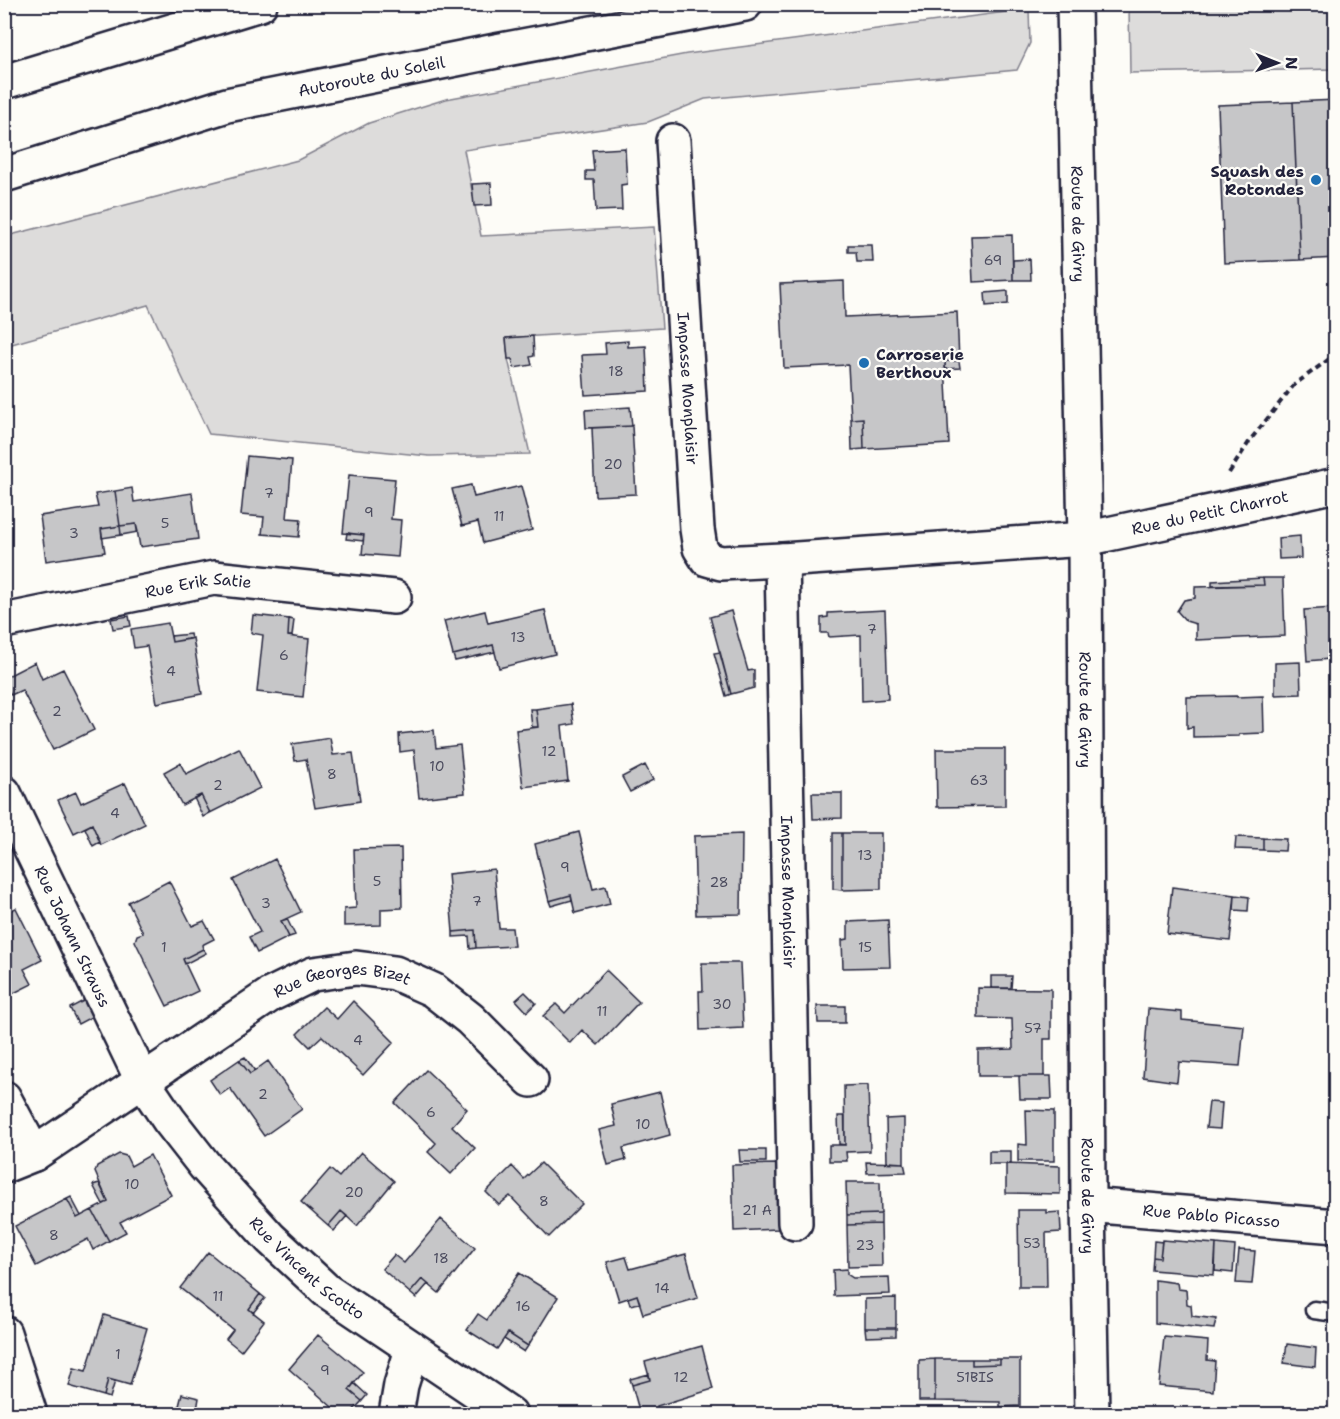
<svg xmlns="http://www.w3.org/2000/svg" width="1340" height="1419" font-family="'Shantell Sans',sans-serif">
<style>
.green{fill:#dddcdb;stroke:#807f8b;stroke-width:1.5}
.building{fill:#c6c6c8;stroke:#22223b;stroke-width:1.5}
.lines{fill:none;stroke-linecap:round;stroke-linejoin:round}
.lane-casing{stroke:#22223b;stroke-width:21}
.street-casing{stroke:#22223b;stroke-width:38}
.secondary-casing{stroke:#22223b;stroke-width:38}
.highway-casing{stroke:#22223b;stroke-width:38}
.path{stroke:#22223b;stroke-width:4;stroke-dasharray:6 4.5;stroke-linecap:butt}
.lane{stroke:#fdfcf7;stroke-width:16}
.street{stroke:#fdfcf7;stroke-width:33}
.secondary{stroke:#fdfcf7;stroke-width:33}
.highway{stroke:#fdfcf7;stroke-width:33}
.poi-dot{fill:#1f6fb2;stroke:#fdfcf7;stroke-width:2}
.labels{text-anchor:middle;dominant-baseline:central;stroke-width:4.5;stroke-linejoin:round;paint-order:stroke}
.number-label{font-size:14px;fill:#4b4b5e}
.street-label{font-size:16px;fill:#22223b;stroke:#fdfcf7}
.poi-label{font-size:16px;font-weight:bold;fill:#22223b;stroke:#fdfcf7;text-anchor:end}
</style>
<rect width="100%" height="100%" fill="#fdfcf7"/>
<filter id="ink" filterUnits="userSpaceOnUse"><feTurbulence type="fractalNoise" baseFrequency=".0167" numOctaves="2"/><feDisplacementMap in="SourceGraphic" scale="12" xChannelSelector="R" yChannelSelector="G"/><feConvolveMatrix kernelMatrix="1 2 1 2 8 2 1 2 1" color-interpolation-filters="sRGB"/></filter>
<g filter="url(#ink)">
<path class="green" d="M1129 5H1335V69L1130 73Z
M1029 9 1030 43 1017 70 705 99 648 122 464 150 481 236 654 227 662 328 506 338 508 359 530 454 429 456 209 434 148 305 5 346 4 237 7 236 298 160 369 123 446 99 687 54Z"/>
<path class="building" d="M1336 100V258L1300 260 1293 102Z
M1293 102 1300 260 1224 263 1218 105Z
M625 148 627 184 621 185 622 210 596 211 594 180H586V171H594L592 150Z
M491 183 492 205 474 206 472 184Z
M1012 235 1013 280 973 282 971 236Z
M848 245H872L873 262H857L856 252H848Z
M1030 259 1031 280H1013V260Z
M844 281 845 317 957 312 959 361H945L949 444 864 449 863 418 851 419 848 365 784 368 780 284Z
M1008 291V304L986 306 985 293Z
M533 336 534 356 530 357 532 365 514 368 512 359H508L506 338Z
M628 341V347L646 346 648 391 585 395 582 355 606 354 605 343Z
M945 361H959L960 368 945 369Z
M630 407 632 426 586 428 585 410Z
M863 418 864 449 852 450 851 419Z
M632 426 636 494 595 496 592 428Z
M247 456 292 460 287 518 301 519 299 537 262 534 264 517 241 515Z
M349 475 395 479 391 519 401 520 398 557 362 554 364 535 343 533Z
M471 485 474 497 521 486 532 530 483 543 478 522 462 526 452 489Z
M132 488 134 502 192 493 198 539 140 547 136 524 120 526 115 491Z
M115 491 120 526 101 529 105 552 46 561 40 516 98 507 95 494Z
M136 524 138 532 121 535 120 526Z
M120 526 121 535 102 538 101 529Z
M347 533 364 535 363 541 346 539Z
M1300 536 1301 558 1279 559 1278 538Z
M1263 578H1283L1285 636 1196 640V624L1186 621 1177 611 1184 600 1195 598V587L1264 585Z
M1263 578 1264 585 1212 586V581Z
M1334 608 1336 653 1330 654V659L1307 661 1304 610Z
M545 610 555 654 499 668 493 645 453 655 444 621 485 611 488 623Z
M885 610 888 699 862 701 861 635 829 637 828 633H821V618L828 617V613Z
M731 611 748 671 754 670V688L731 694 710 617Z
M253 615 289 619 288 636 309 639 303 697 257 692 263 635 251 633Z
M129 616 131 626 113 629 111 619Z
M289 619 294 620 292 636H288Z
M168 623 172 642 193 638 202 694 157 703 147 646 134 648 131 629Z
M190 634 191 639 172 642 171 636Z
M493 645 495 652 455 661 453 655Z
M720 652 731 694 726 696 714 653Z
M35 662 42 679 63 669 94 730 53 750 22 690 11 695 4 682V678Z
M1300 662 1301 694 1275 695V663Z
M1237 696V697L1263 696 1264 733 1239 734V736L1193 737V727L1187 728V697Z
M571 704 574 724 562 726 568 781 523 787 516 730 538 727 536 709Z
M530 709H536L538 727H532Z
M434 730 436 748 460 745 465 793 419 798 414 750 400 752 399 734Z
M330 738 333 755 353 753 360 801 315 808 306 759 295 761 292 744Z
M239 748 260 788 210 813 201 795 182 805 164 772 180 763 186 774Z
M936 749H1005V806L937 807Z
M645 765 653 780 630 792 622 777Z
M125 783 145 824 101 845 92 824 74 833 58 800 76 792 81 803Z
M812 793H842V818L813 819Z
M201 795 210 813 203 817 194 798Z
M92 824 100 842 93 846 85 828Z
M579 832 593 889 606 886 610 904 575 913 571 895 549 901 535 844Z
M833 833H842V890L833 889Z
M842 833H881V889L842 890Z
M742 834 741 914 696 915 694 836Z
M1236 837 1263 838V850L1235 849Z
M1263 838 1286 839 1285 851 1263 850Z
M401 848 402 908 381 909V925L344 926V909L356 908 354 849Z
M275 859 301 912 281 921 289 937 257 953 249 937 260 932 233 880Z
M494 869 499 928H512L514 946 476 948 475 930 453 932 448 874Z
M169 881 192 926 204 921 214 939 202 945 203 949 183 959 198 991 167 1006 135 941 137 935 143 933 128 902Z
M1172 887 1235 895 1230 941 1167 934Z
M571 895 572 900 551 906 549 901Z
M1235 895 1249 897 1248 911 1234 910Z
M16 908 42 960 24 969 32 984 4 998V913Z
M287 919 295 935 289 937 281 921Z
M888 920 890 967 843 968 842 940 848 939V922Z
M475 930 476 948 470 949 469 936 453 937V932Z
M203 949 206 953 185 964 183 959Z
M702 963H740L743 1028 700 1030 699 991H703Z
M606 970 639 1002 598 1045 582 1030 570 1043 543 1016 556 1004 565 1013Z
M991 976H1012L1011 988H991Z
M978 988 1051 989V1039H1044V1076H978V1050L1013 1049 1012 1019 978 1018Z
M525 992 536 1003 527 1012 516 1000Z
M87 999 95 1015 78 1024 70 1008Z
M353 1001 394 1042 363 1075 322 1036 310 1047 297 1034 324 1007 337 1019Z
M817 1006H845V1023H818Z
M1148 1009 1182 1012V1020L1244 1026 1240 1066 1179 1062 1177 1082 1143 1077Z
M245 1057 255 1071 250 1074 239 1060Z
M239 1060 250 1074 268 1061 302 1109 264 1136 230 1088 220 1095 210 1080Z
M426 1070 467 1109 452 1126 475 1148 451 1174 428 1152 436 1143 395 1103Z
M1019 1076H1051L1052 1099H1020Z
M868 1085 870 1151 846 1152 847 1161H829V1145H845L844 1086Z
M660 1092 670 1135 623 1148 626 1160 608 1165 599 1130 616 1126 611 1104Z
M1209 1102 1222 1103 1220 1129 1206 1128Z
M1026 1110 1054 1111V1161H1018V1144L1027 1145Z
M838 1116H845V1145L839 1144Z
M904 1118V1163L887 1162 886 1119Z
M739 1150H766V1162H740Z
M989 1151H1011V1164H989Z
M361 1152 394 1181 357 1226 341 1211 328 1226 301 1202 330 1169 339 1177Z
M119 1154 126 1156 131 1166 150 1155 171 1195 120 1222 126 1232 109 1241 92 1210 108 1202 95 1172 97 1166Z
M866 1162 904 1163 906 1172 867 1173Z
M541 1163 582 1204 549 1237 510 1196 499 1205 486 1192 512 1166 524 1179Z
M777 1164 778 1229 734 1231 732 1165Z
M1006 1164 1060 1166V1194L1006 1193Z
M846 1182H880L881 1214 847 1215Z
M99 1183 108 1202 103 1204 93 1185Z
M71 1197 81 1216 77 1218 67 1199Z
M67 1199 77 1218 92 1210 109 1241 93 1250 88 1239 36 1266 15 1226Z
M1018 1210H1047V1213L1060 1212 1061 1232 1046 1233 1047 1287H1019Z
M341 1211 347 1216 334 1231 328 1226Z
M881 1214V1224L847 1225V1215Z
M441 1219 475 1248 439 1293 422 1279 410 1293 382 1269 394 1255 404 1263Z
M881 1224 882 1266 848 1267 847 1225Z
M1162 1240 1216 1244 1214 1275 1152 1270 1153 1257 1160 1258Z
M1154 1241 1162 1242 1160 1258 1153 1257Z
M1216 1244 1235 1246 1233 1273 1215 1271Z
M1239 1250 1255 1251 1252 1284 1236 1283Z
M208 1252 260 1294 249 1309 264 1321 241 1351 226 1339 233 1330 180 1288Z
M686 1254 698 1298 643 1314 637 1295 619 1301 607 1262 626 1257 630 1269Z
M847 1269V1274L853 1278 889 1277 890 1294 834 1296 833 1270Z
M519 1273 558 1297 528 1346 508 1333 497 1349 467 1330 478 1314 487 1320Z
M422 1279 428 1284 416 1298 410 1293Z
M1155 1280 1177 1283 1178 1289 1186 1290 1187 1304 1191 1305 1192 1316 1216 1319 1214 1329 1155 1323Z
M260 1294 265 1298 253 1313 249 1309Z
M637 1295 640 1303 630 1305 628 1298Z
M896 1298V1328H865V1299Z
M104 1315 147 1328 130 1385 108 1379 104 1396 69 1386 74 1368 86 1371Z
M865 1328H896V1336L866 1337Z
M508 1333 528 1346 524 1352 504 1339Z
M318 1335 363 1372 349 1390 362 1401 350 1414H325L332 1407 289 1369Z
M1164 1337 1208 1341 1207 1360 1215 1361 1213 1391 1159 1386Z
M1287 1344 1316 1348 1315 1367 1284 1363Z
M702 1346 713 1389 657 1406 659 1414H640L632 1385 650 1380 645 1362Z
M935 1359H972V1365L1000 1364V1359H1020V1406L1000 1407V1402L935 1401Z
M935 1359V1401H919V1360Z
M972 1359H1000V1364L972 1365Z
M649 1374 650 1380 632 1385 630 1379Z
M108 1379 115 1381 110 1398 104 1396Z
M354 1383 367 1395 362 1401 349 1390Z
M182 1394 199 1398 197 1410 216 1414H177Z"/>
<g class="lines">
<defs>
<path id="lane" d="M1314 1310 1336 1313"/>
<g id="street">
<path id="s1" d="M673 141 697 529 700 548 707 559 721 563 782 560 1085 539 1336 485"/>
<path id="s2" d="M782 560 795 1223"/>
<path id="s3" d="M4 621 214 578 394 597"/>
<path id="s4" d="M4 793 142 1080 169 1120 205 1166 270 1238 327 1291 510 1414"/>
<path d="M4 1098 34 1154"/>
<path id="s5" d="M4 1166 34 1154 270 995 313 974 356 968 395 973 433 990 470 1019 531 1080"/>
<path id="s6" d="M1088 1205 1336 1226"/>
<path d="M4 1333 30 1414"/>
<path d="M396 1414 401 1385 412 1350"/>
</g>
<g id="secondary">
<path id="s7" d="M1074 5 1085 539 1088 1205 1092 1414"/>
</g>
<g id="highway">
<path d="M4 82 260 4"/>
<path id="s8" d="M4 175 227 105 496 51 745 4"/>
</g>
</defs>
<use href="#lane" class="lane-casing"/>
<use href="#street" class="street-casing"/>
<use href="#secondary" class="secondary-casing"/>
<use href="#highway" class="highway-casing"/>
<path class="path" d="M1229 473 1251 439 1294 385 1336 354"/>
<use href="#lane" class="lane"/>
<use href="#street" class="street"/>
<use href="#secondary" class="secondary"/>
<use href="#highway" class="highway"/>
</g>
</g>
<g class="poi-dot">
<circle cx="1316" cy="180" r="6"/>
<circle cx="864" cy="363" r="6"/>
</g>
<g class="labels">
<g class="number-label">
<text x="993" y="260">69</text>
<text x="616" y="371">18</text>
<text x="613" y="464">20</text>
<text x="269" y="493">7</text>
<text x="369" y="512">9</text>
<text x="499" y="516">11</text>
<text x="165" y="523">5</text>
<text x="74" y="533">3</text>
<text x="872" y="629">7</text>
<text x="518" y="637">13</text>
<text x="284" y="655">6</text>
<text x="171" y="671">4</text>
<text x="57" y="711">2</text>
<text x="549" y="751">12</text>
<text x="437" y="766">10</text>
<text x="332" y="774">8</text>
<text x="979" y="780">63</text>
<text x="218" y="785">2</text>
<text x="115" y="813">4</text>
<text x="865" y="855">13</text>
<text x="565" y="867">9</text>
<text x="377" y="881">5</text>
<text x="719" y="882">28</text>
<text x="477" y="901">7</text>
<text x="266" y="903">3</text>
<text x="164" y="947">1</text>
<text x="865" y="947">15</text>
<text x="722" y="1004">30</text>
<text x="602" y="1011">11</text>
<text x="1033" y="1028">57</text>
<text x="358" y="1040">4</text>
<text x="263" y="1094">2</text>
<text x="431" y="1112">6</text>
<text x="643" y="1124">10</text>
<text x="132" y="1184">10</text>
<text x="354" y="1192">20</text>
<text x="544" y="1201">8</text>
<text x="757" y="1210">21 A</text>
<text x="54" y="1235">8</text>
<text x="1032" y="1243">53</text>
<text x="865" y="1245">23</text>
<text x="441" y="1258">18</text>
<text x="662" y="1288">14</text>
<text x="218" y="1296">11</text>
<text x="523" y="1306">16</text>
<text x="118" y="1354">1</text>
<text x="325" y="1370">9</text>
<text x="681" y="1377">12</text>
<text x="975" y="1377">51BIS</text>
</g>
<g class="street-label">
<text stroke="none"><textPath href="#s8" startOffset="381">Autoroute du Soleil</textPath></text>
<text stroke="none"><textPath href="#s7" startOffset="219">Route de Givry</textPath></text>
<text stroke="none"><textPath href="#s1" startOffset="248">Impasse Monplaisir</textPath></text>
<text stroke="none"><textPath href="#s1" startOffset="928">Rue du Petit Charrot</textPath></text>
<text stroke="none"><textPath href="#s3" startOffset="198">Rue Erik Satie</textPath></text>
<text stroke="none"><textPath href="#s7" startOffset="705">Route de Givry</textPath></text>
<text stroke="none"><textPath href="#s2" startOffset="332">Impasse Monplaisir</textPath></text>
<text stroke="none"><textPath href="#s4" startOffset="159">Rue Johann Strauss</textPath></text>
<text stroke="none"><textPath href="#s5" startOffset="393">Rue Georges Bizet</textPath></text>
<text stroke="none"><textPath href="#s7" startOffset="1191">Route de Givry</textPath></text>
<text stroke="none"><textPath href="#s6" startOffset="124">Rue Pablo Picasso</textPath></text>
<text stroke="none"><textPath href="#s4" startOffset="570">Rue Vincent Scotto</textPath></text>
</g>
<g class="poi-label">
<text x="1304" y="171">Squash des<tspan x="1304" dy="18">Rotondes</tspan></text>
<text x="876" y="354" text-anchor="start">Carroserie<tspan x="876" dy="18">Berthoux</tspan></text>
</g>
</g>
<rect width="1340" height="1419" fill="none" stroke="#fdfcf7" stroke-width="24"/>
<rect x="12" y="12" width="1316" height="1395" fill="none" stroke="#22223b" stroke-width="2" filter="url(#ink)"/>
<g transform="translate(1277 63) rotate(91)" stroke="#fdfcf7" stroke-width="4.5" paint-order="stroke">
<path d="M0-4.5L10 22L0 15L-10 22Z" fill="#22223b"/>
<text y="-9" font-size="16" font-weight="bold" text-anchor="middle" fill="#22223b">N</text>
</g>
</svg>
